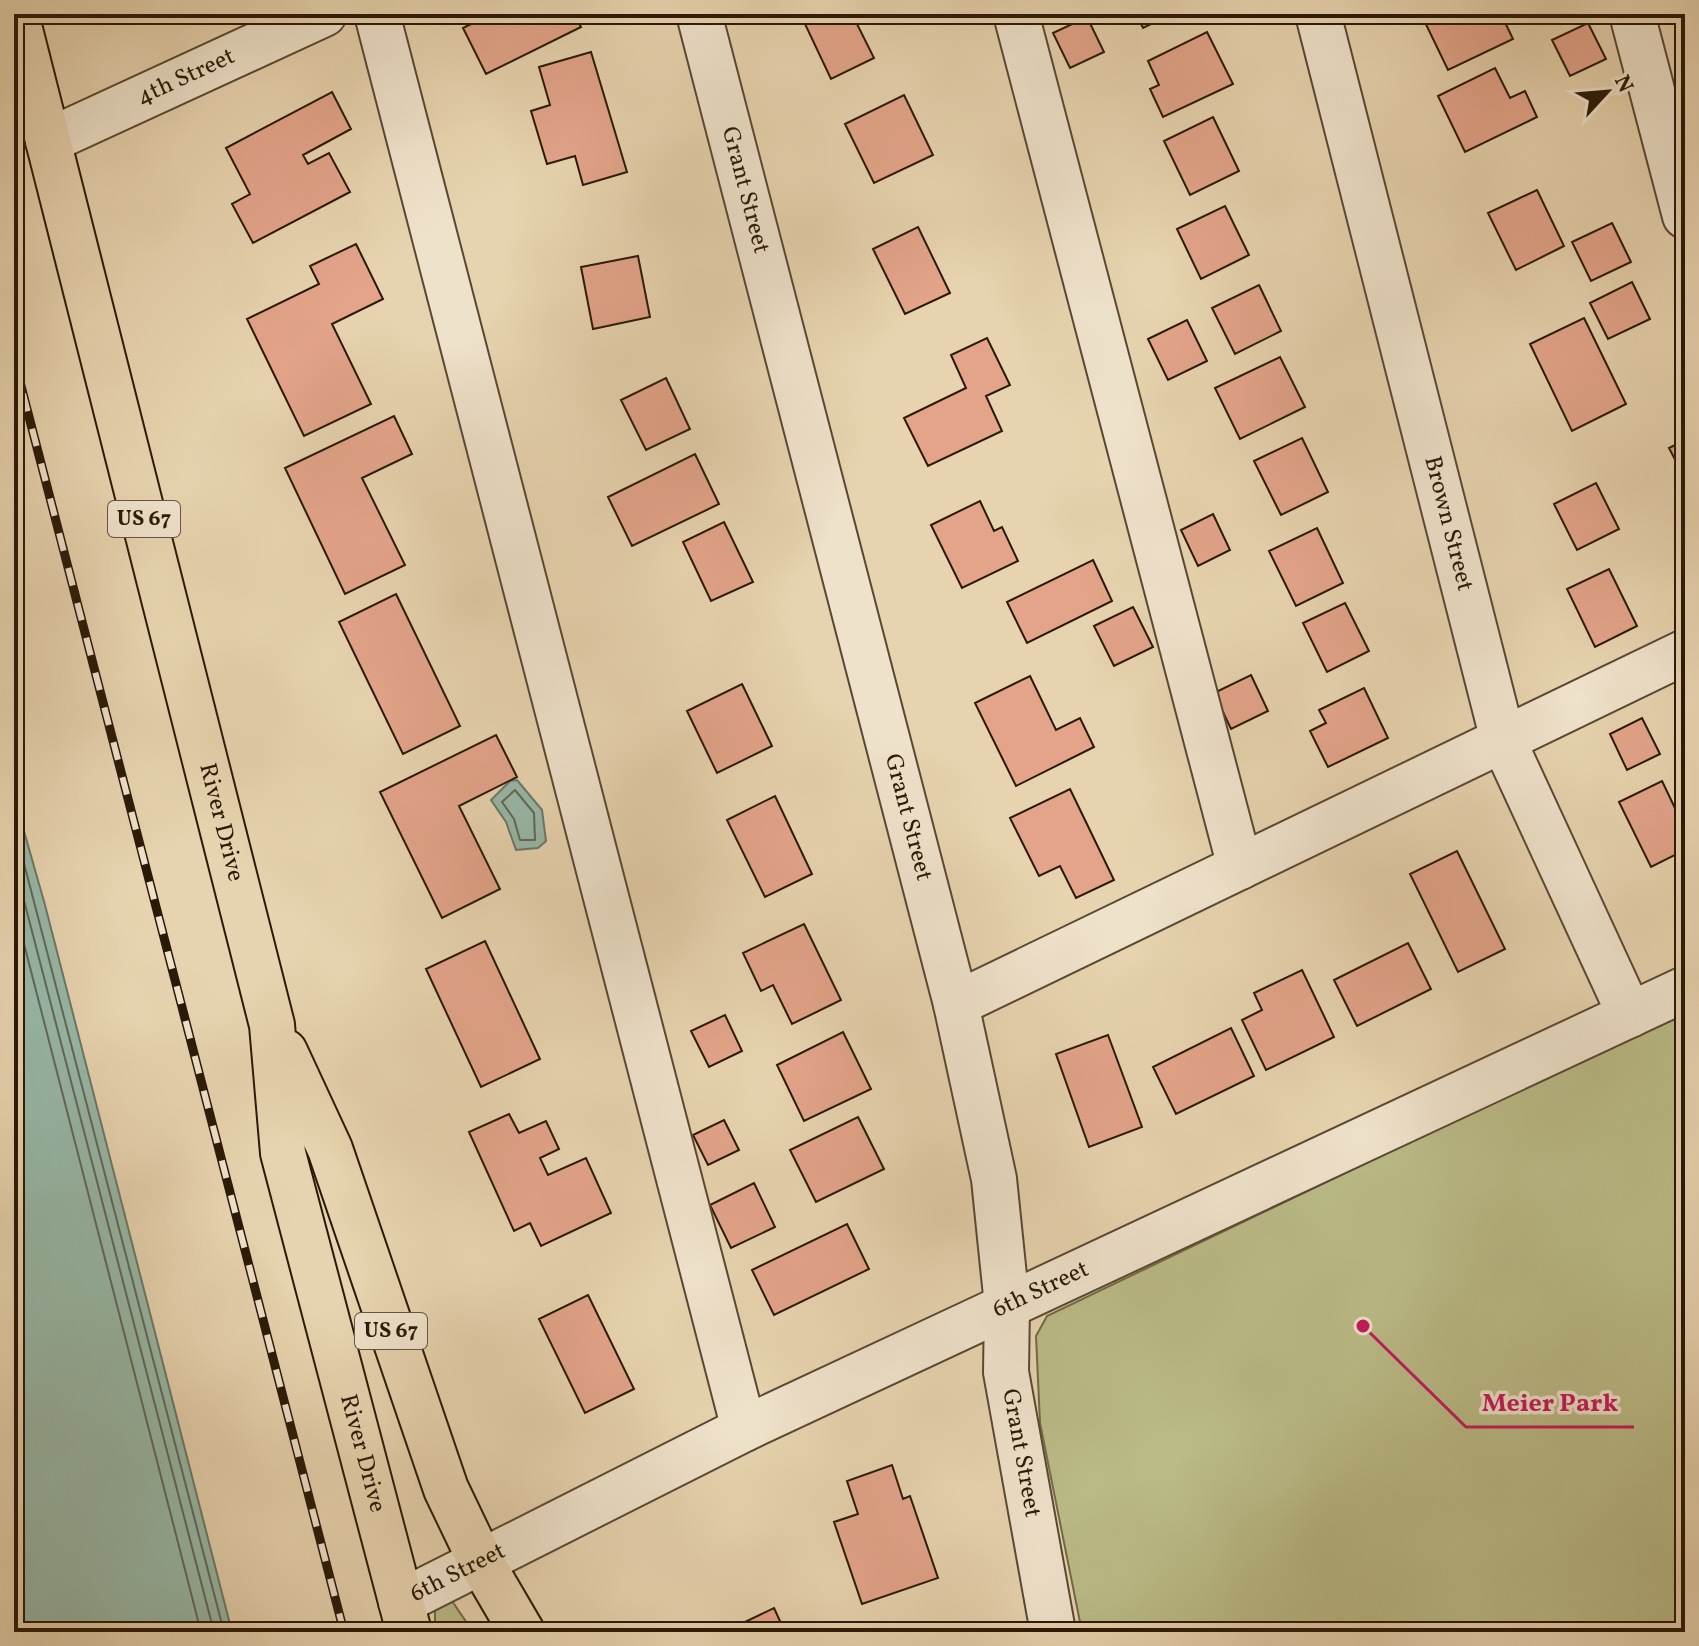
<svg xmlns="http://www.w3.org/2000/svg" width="1699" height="1646" font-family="Vollkorn,serif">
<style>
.green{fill:#babb87;stroke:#726a47;stroke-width:2}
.water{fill:#97b8a8;stroke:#6b7868;stroke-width:2}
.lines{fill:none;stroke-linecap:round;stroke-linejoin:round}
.shore{stroke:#606858;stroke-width:2}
.building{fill:#e3a48a;stroke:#2a1907;stroke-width:2}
.minor-casing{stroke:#594831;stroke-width:48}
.major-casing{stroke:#2a1907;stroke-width:48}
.minor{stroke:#efe2cb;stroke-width:44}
.major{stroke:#e7d3af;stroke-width:44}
.rail-casing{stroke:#2a1907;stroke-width:9}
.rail{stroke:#efe2cb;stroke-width:6;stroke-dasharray:18;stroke-linecap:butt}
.labels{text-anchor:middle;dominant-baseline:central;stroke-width:7;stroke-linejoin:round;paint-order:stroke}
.shield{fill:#efe2cb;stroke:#655542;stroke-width:2}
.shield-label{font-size:22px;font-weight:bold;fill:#2a1907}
.street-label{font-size:24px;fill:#2a1907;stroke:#efe2cb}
.leader{fill:none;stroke:#c2185b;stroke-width:3}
.callout-dot{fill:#c2185b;stroke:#efe2cb;stroke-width:3}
.callout-label{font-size:26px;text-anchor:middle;font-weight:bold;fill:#c2185b;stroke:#efe2cb;stroke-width:7;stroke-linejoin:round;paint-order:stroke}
</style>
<rect width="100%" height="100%" fill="#e7d3af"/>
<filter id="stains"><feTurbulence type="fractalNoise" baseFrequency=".0025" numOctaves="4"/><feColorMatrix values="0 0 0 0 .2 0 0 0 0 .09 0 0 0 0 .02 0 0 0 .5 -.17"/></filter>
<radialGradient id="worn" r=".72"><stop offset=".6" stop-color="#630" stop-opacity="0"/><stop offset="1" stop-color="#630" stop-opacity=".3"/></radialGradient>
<path class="green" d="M1685 1010V1632H1082L1040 1423 1036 1336 1047 1316Z
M450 1598 473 1632H435V1606Z"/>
<path class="water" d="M517 780 542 810 546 841 538 848 516 850 506 822 491 800 510 781Z
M14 796 45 905 232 1632H14Z"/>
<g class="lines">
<path class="shore" d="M515 790 534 813 535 840H520L514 819 502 802Z
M14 825 224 1632
M14 862 214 1632
M14 905 201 1632"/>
</g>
<path class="building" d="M491 14H574L581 27 486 74 463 28Z
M825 14H852L874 58 831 79 805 24Z
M1136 14H1172L1143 28Z
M1421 14H1501L1513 39 1448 70Z
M1087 17 1104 52 1070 68 1053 33Z
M1588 23 1606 59 1570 76 1552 40Z
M1207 32 1233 84 1163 117 1150 89 1159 85 1148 61Z
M591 52 627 172 583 185 575 156 547 164 531 111 550 105 539 67Z
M1495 68 1510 98 1525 91 1537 117 1465 152 1438 96Z
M332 92 351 129 303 155 308 164 329 153 350 192 253 243 232 204 250 194 226 148Z
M904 95 933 155 874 183 845 124Z
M1213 117 1239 171 1190 195 1164 141Z
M1537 190 1564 246 1516 270 1488 213Z
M1225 206 1249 255 1201 279 1177 229Z
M1612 223 1631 262 1591 281 1572 242Z
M918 227 950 293 905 314 873 249Z
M356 244 383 299 332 324 371 404 304 436 247 319 319 284 310 266Z
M638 256 650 317 593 329 581 267Z
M1632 282 1650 319 1608 339 1590 303Z
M1259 285 1281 331 1235 354 1212 308Z
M1584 318 1626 404 1572 431 1530 344Z
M1187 320 1207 361 1168 380 1148 339Z
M987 338 1010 385 986 396 1002 431 928 466 904 418 966 388 951 355Z
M1280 357 1305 407 1240 439 1215 388Z
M666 378 690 429 646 450 621 400Z
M394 416 412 454 362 478 405 565 345 594 285 468Z
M1302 438 1328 492 1281 515 1254 461Z
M1685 440V476L1684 477 1669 448Z
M695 454 719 504 632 546 608 497Z
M1596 483 1619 529 1577 550 1554 504Z
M980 501 994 531 1002 527 1018 561 962 588 931 525Z
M1213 514 1230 550 1198 566 1181 530Z
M724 522 753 582 711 601 683 542Z
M1317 528 1343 583 1296 606 1269 551Z
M1093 560 1112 601 1027 643 1007 602Z
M1609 569 1637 626 1595 647 1567 589Z
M396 594 460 726 403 754 339 622Z
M1345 603 1369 651 1327 672 1303 623Z
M1133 607 1153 647 1114 666 1094 626Z
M1251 675 1268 711 1231 729 1214 693Z
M1030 676 1056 730 1080 718 1094 747 1016 786 975 703Z
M742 684 772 746 717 773 687 711Z
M1364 688 1388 738 1328 767 1310 731 1326 723 1319 710Z
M1642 718 1660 754 1627 770 1610 734Z
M496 735 517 777 459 806 500 889 442 918 380 792Z
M1662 781 1685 829V850L1651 867 1619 802Z
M1070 789 1114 880 1076 898 1060 866 1039 876 1010 818Z
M775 796 812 874 765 897 727 820Z
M1457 851 1505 949 1458 972 1410 874Z
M804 924 841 1000 792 1024 773 985 761 991 743 953Z
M485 941 540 1059 481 1087 426 969Z
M1408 943 1431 989 1357 1026 1334 980Z
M1302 970 1334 1037 1266 1070 1242 1020 1262 1010 1254 993Z
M725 1015 742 1051 709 1067 691 1031Z
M1231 1028 1254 1076 1176 1114 1153 1067Z
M843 1032 871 1089 804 1121 777 1065Z
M1108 1035 1142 1127 1089 1147 1056 1054Z
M509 1114 519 1133 546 1121 559 1149 540 1158 548 1175 586 1158 611 1213 541 1246 530 1223 514 1231 469 1132Z
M858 1117 884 1169 816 1202 790 1150Z
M724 1120 739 1150 708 1165 693 1135Z
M754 1183 775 1227 731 1248 710 1205Z
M847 1224 869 1269 774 1315 752 1270Z
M588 1295 634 1389 585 1413 539 1319Z
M892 1465 903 1499 910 1496 938 1578 862 1604 834 1522 858 1514 847 1481Z
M774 1608 785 1632H724Z"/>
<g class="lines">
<defs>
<g id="minor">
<path d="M377 14 744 1429"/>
<path id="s1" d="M699 14 956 1004 994 1179 1007 1305 1006 1372 1053 1632"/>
<path d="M1016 14 1240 867"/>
<path id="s2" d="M1318 14 1503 740 1630 1015"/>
<path d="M1632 14 1685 216"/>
<path id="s3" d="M48 141 324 14"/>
<path d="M956 1004 1685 652"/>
<path id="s4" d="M401 1602 744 1429 1685 989"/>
</g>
<g id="major">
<path id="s5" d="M16 14 272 1025 283 1153 409 1632"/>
<path d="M285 1052 330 1149 446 1489 481 1562 522 1632"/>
</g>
</defs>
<use href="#minor" class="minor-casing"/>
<use href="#major" class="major-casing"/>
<use href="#minor" class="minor"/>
<use href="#major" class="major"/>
<defs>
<path id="rail" d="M14 359 344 1632"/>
</defs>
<use href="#rail" class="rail-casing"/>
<use href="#rail" class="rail"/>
</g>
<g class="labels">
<g class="shield">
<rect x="108" y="501" width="72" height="36" rx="6"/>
<rect x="355" y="1313" width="72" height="36" rx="6"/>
</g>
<g class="shield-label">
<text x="144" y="519">US 67</text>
<text x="391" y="1331">US 67</text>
</g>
<g class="street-label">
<text stroke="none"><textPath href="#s3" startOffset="152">4th Street</textPath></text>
<text stroke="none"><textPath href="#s1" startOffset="182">Grant Street</textPath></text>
<text stroke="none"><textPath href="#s2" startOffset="526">Brown Street</textPath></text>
<text stroke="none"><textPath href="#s1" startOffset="830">Grant Street</textPath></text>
<text stroke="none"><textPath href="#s5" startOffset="834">River Drive</textPath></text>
<text stroke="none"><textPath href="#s4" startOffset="712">6th Street</textPath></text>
<text stroke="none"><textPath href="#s5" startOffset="1482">River Drive</textPath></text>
<text stroke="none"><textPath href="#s1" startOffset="1478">Grant Street</textPath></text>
<text stroke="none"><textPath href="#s4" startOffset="64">6th Street</textPath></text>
</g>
</g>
<path class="leader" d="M1363 1326L1466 1427H1634"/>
<circle class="callout-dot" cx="1363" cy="1326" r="8"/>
<g class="callout-label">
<text x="1550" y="1411">Meier Park</text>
</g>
<rect width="1699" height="1646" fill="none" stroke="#e7d3af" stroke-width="48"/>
<rect x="16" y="16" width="1667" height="1614" fill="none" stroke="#2a1907" stroke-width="4"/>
<rect x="24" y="24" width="1651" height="1598" fill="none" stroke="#2a1907" stroke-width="2"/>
<g transform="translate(1607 92) rotate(64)" stroke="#efe2cb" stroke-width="6" paint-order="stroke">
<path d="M0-6L14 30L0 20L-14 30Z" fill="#2a1907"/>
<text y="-12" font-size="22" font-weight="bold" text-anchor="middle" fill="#2a1907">N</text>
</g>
<rect width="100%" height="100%" filter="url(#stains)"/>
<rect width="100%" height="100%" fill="url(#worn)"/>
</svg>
